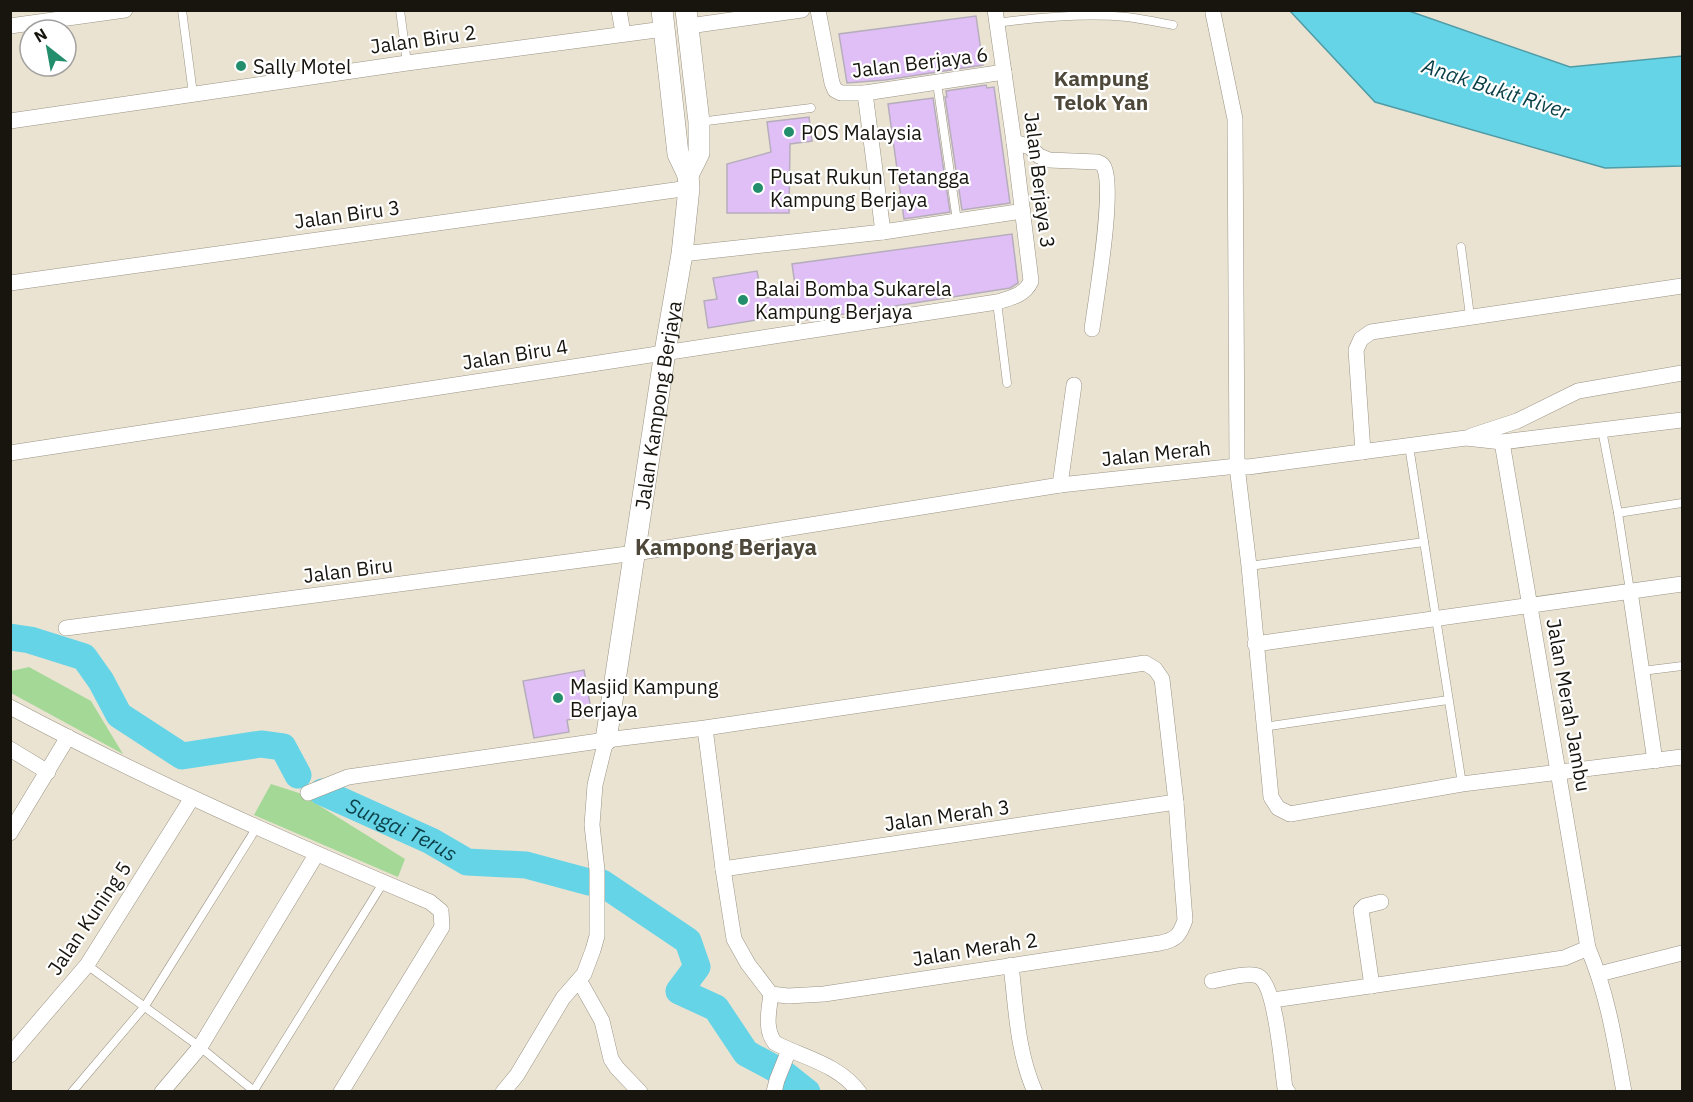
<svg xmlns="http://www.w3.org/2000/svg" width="1693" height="1102" viewBox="0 0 1693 1102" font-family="'IBM Plex Sans',sans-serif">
<rect width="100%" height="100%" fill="#eae3d2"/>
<g fill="#a4d896">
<polygon points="29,667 91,701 123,754 11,693 11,671"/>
<polygon points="271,784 299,793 405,859 398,877 254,815"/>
</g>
<polygon fill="#66d4e7" stroke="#4f9ba6" stroke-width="1.5" points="1290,11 1409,11 1570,67 1682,56 1682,166 1605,168 1375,102"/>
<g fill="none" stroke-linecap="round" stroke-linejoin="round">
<g stroke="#66d4e7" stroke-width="27">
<polyline points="10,637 30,640 84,657 101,681 119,715 182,756 261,744 283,747 298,775"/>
<path id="s1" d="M322 792 431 841 467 862 526 865 589 882"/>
<polyline points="602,883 688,941 697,967 679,991 716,1008 746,1053 783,1073 807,1092"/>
</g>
</g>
<g fill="#e0bff6" stroke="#b6adbc" stroke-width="1.5">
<polygon points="976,16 983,65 885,80 847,83 839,34"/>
<polygon points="986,85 987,88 994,87 1010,203 962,210 945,97 947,97 946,91"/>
<polygon points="933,98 950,212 904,219 888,104"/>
<polygon points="809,117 812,141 790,144 789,213 727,213 727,164 771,152 767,122"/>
<polygon points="1012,234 1018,283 1010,288 799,321 798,313 708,328 704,301 717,299 713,278 757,271 761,292 765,291 766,298 796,293 792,264"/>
<polygon points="584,670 592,715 567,720 569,732 534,738 523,681"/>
</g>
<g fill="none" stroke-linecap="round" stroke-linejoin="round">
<defs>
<g id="lane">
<polyline points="182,10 193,94"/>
<polyline points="400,10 407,63"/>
<path d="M997 23C1040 17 1083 13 1127 17 1142 19 1157 22 1173 25"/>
<polyline points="937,83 957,221"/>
<polyline points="699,122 811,108"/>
<polyline points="1461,247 1470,316"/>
<polyline points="997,302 1007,383"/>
<polyline points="1602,430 1618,513 1682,503"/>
<polyline points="1409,446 1462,784"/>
<polyline points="1618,513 1630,591"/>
<polyline points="1249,566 1424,542"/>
<polyline points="1642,671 1682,666"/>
<polyline points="1263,727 1448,700"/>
<polyline points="87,965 200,1047 254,1091"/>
<polyline points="72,1092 145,1006 257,827"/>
<polyline points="253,1092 383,883"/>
</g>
<g id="street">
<polyline points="619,10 623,33"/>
<polyline points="818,10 832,83 835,90 841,93 865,93 1004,72"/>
<polyline points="1213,13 1235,119 1237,466 1249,566 1271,797 1278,808 1290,814 1462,784 1682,757"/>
<polyline points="10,26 125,10"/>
<polyline points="689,26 802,10"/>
<polyline points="865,93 883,232"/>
<polyline points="10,121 407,63 664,29"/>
<path d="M1014 142 1030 147 1039 156 1049 160 1097 162C1102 164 1102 163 1104 167 1115 190 1096 299 1092 329"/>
<polyline points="682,254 883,232 1023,211"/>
<polyline points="10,283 689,188"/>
<polyline points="1471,436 1517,421 1578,391 1682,373"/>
<path d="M1502 442 1588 948C1608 995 1615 1042 1624 1092"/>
<polyline points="1363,452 1356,350 1361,339 1371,332 1682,286"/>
<path d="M10 453 997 302C1011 298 1025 295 1031 281L1014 142 995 10"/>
<polyline points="1060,485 1074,385"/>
<polyline points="1630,591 1655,761"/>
<polyline points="66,628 635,553 1060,485 1237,466 1248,467 1466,438 1502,442 1682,420"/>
<polyline points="1255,644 1682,584"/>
<path d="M10 707C147 780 287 842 430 902L441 911 442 927 341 1092"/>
<polyline points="10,749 48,772"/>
<path d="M308 793 348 777 606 740 705 728 1145 663 1155 669 1162 679 1176 802 1185 920C1180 935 1176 940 1160 943L824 994 788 996 771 994 748 964 734 939 723 869 705 728"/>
<polyline points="10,833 68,737"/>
<polyline points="723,869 1176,802"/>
<path d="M1011 965C1016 1007 1017 1052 1035 1092"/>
<polyline points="1599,974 1682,953"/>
<polyline points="579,980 602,1021 611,1059 617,1068 640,1092"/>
<path d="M1212 981C1223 979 1248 972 1258 976 1276 984 1282 1068 1285 1088L1288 1092"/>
<polyline points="1372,986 1361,910 1365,906 1381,902"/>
<path d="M771 994C769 1011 764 1029 775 1043 804 1058 838 1064 859 1092"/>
<polyline points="1273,1000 1564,958 1588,948"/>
<polyline points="10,1055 87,965 192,798"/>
<polyline points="162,1092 200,1047 316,855"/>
<polyline points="503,1092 517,1075 563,998 584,974 593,950 597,936 597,870 592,825 595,785 606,740"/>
<polyline points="774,1092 777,1080 789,1050"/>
</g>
<g id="secondary">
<polyline points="686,10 699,122 699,153 688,175"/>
<path id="s2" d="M606 740 665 352 682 254 689 188 688 175 678 154 662 10"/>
</g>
</defs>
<use href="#lane" stroke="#9b9485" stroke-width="9"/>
<use href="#street" stroke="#9b9485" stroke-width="16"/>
<use href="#secondary" stroke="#9b9485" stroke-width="22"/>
<use href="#lane" stroke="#fff" stroke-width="8"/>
<use href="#street" stroke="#fff" stroke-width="15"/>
<use href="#secondary" stroke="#fff" stroke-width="21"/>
</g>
<g fill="#238e6c" stroke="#fff" stroke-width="2">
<circle cx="241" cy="66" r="6"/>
<circle cx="789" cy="132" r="6"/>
<circle cx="758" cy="188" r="6"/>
<circle cx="743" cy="300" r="6"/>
<circle cx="558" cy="698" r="6"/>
</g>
<g text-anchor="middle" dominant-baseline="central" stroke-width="4.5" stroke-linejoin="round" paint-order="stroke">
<g font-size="20" fill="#18150f" stroke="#fff">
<text transform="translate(423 39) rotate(-8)">Jalan Biru 2</text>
<text transform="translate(920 62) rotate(-7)">Jalan Berjaya 6</text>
<text transform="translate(1040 180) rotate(83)">Jalan Berjaya 3</text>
<text transform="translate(347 214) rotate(-8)">Jalan Biru 3</text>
<text transform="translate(515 354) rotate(-9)">Jalan Biru 4</text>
<text stroke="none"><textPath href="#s2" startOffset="339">Jalan Kampong Berjaya</textPath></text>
<text transform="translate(1156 453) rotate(-6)">Jalan Merah</text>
<text transform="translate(348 570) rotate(-7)">Jalan Biru</text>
<text transform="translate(1569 705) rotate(80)">Jalan Merah Jambu</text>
<text transform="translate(947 815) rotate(-8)">Jalan Merah 3</text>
<text transform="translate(89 918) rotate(-56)">Jalan Kuning 5</text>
<text transform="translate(975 949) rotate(-9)">Jalan Merah 2</text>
</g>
<g font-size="20" fill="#18150f" stroke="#fff" text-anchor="start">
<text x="253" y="66">Sally Motel</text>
<text x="801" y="132">POS Malaysia</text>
<text x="770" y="176">Pusat Rukun Tetangga<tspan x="770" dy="23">Kampung Berjaya</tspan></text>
<text x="755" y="288">Balai Bomba Sukarela<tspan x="755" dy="23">Kampung Berjaya</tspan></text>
<text x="570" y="686">Masjid Kampung<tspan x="570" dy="23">Berjaya</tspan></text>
</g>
<g font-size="21" font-weight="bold" fill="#4e483a" stroke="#fff">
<text x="1101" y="78">Kampung<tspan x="1101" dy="24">Telok Yan</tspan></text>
</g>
<g font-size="21" font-style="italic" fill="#0a3f47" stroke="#fff">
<text transform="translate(1496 88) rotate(18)">Anak Bukit River</text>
<text stroke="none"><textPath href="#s1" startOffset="88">Sungai Terus</textPath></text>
</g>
<g font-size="22" font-weight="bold" fill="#4e483a" stroke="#fff">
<text x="726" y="546">Kampong Berjaya</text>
</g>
</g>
<rect width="1693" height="1102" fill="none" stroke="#18150f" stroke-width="24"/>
<g transform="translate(48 48) rotate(329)"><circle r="28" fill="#ffffff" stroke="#a3a19f" stroke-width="1.5"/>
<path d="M0-4.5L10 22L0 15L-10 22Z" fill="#238e6c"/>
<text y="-9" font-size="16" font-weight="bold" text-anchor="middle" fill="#18150f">N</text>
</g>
</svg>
